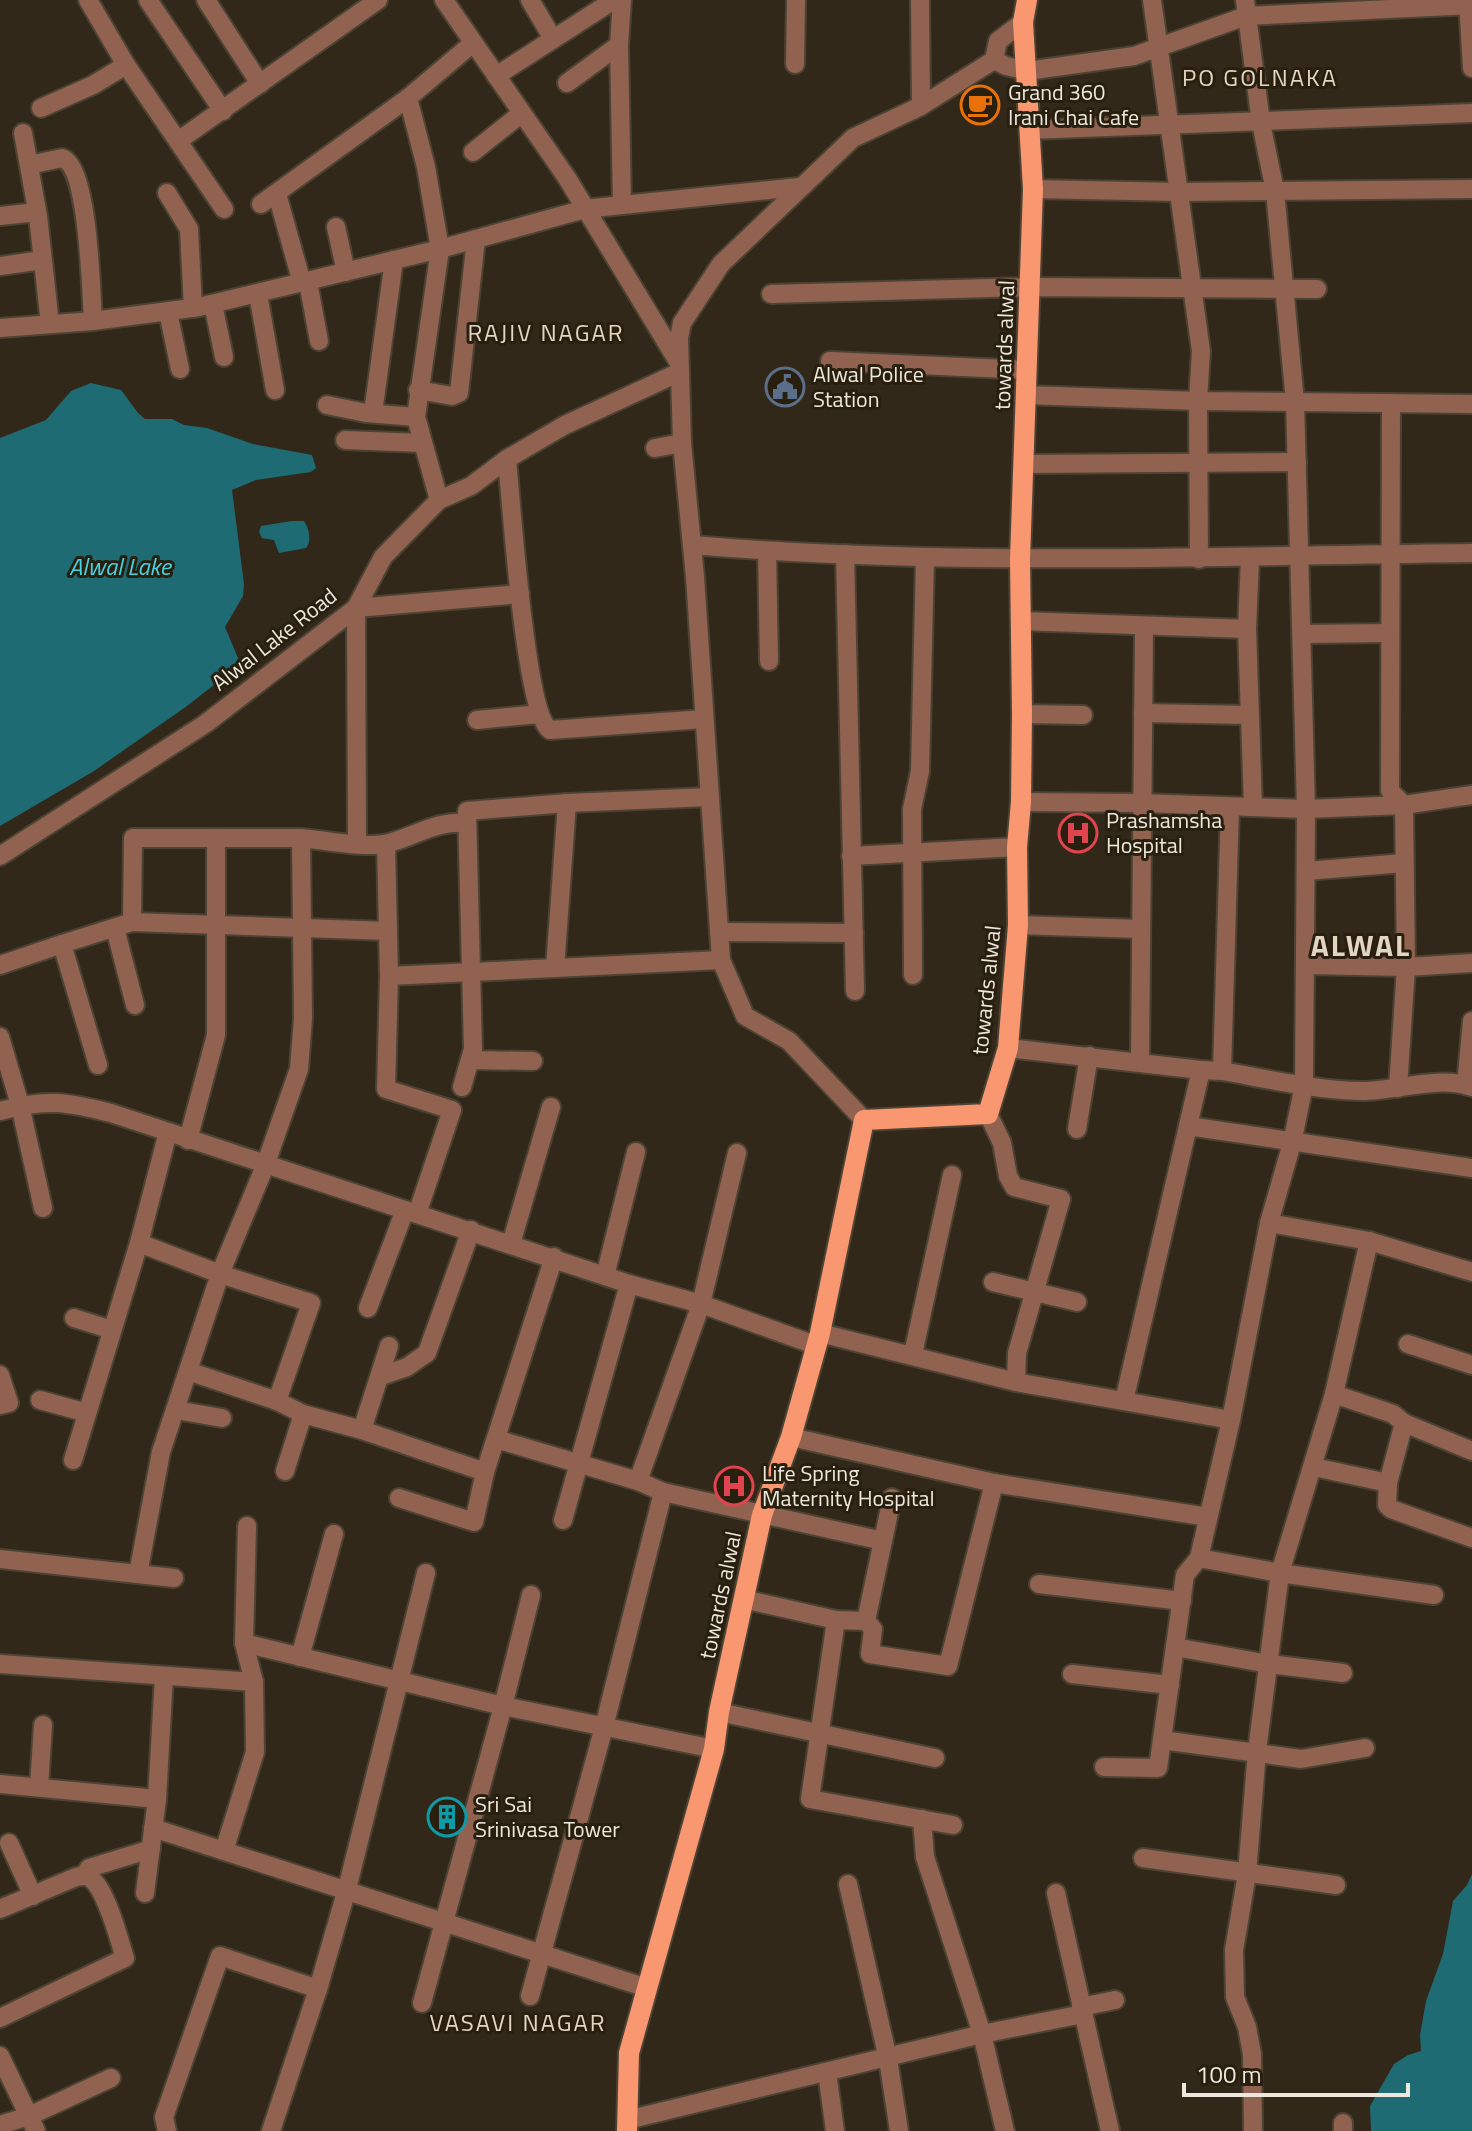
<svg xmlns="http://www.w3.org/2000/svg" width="1472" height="2131" viewBox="0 0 1472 2131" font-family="'Titillium Web',sans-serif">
<rect width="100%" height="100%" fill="#322819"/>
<g fill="#1e6b74">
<polygon points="91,383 121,390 138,413 145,419 172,419 184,425 207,428 253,444 312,455 316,468 311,472 256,480 232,490 244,584 243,596 225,627 238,658 233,670 187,706 94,771 0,826 0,438 46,420 71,391"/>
<path d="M292 521H304C309 528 312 542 306 548L279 553 274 540 262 538 259 532 261 526Z"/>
<polygon points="1472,1874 1472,2131 1371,2131 1370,2106 1394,2064 1408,2055 1421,2051 1420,2035 1426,2001 1443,1954 1453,1901 1467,1885"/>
</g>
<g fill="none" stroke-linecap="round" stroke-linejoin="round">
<defs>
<g id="minor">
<polyline points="88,0 126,65 224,209"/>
<polyline points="148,0 223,111"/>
<polyline points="206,0 260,84"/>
<polyline points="444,0 567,178 679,363"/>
<polyline points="530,0 553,39"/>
<polyline points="920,0 921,106"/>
<polyline points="1152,0 1201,351 1198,401 1199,559"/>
<polyline points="1468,0 1472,68"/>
<polyline points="1023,22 998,41 994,60 1006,66 1027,71 1134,56 1246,16 1472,5"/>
<polyline points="795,64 796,0"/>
<polyline points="496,76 614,0"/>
<polyline points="567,83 619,45"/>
<polyline points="408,98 426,167 440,249 416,417 439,500"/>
<polyline points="41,108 93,85 126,65"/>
<polyline points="1029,130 1472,113"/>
<polyline points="23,133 38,216 50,324"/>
<polyline points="178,141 378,0"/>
<polyline points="473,152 522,113"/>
<path d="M29 165 62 158C89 167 91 293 93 321"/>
<polyline points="1033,189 1179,192 1472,189"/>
<polyline points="167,193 189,229 193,308"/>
<polyline points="277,194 302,283"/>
<polyline points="261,204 408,98 473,43"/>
<polyline points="622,205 799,187"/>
<polyline points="0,216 37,212"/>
<polyline points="336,227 346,272"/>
<polyline points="0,266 42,260"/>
<polyline points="308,282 319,341"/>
<polyline points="258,294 275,390"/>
<polyline points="771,294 1030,287 1317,289"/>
<polyline points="213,304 224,357"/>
<polyline points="168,312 180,369"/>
<polyline points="0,328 93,321 199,307 440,249 585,209 622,205 619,45 622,0"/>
<polyline points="830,361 1027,370"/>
<polyline points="418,390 452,396 459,393 476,239"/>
<polyline points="1026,395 1198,401 1472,404"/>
<polyline points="1391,403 1390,791 1404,805 1406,967 1398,1088"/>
<polyline points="327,405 366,413 416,417"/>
<polyline points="373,413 394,260"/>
<polyline points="345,440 422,443"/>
<polyline points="655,448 682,443"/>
<path d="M507 459C511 499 525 713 550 730L704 719"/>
<polyline points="1023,464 1297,462"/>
<path d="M692 545C952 567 1212 556 1472 553"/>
<polyline points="767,551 769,661"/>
<polyline points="845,554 855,991"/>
<polyline points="1250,558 1247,629 1253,806"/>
<polyline points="356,608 357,843"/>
<polyline points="356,608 520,594"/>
<polyline points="1020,621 1247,629"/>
<polyline points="1302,634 1390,633"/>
<polyline points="1143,713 1249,715"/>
<polyline points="1022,714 1083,715"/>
<polyline points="477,720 539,714"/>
<polyline points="1021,802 1142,803 1306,809 1404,805 1472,795"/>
<path d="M301 838C325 840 366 849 389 843 416 836 437 820 467 823"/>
<polyline points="386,844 389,976 386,1089 452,1110 417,1214"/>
<polyline points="0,856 205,724 356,608 383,557 439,500 471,486 507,459 565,425 680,372"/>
<polyline points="851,856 1017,847"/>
<polyline points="1306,871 1404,863"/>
<polyline points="132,922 388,931"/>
<polyline points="1018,925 1141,929"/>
<polyline points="115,928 135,1005"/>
<polyline points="719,932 854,933"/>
<polyline points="62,944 132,922 133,838 301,838 303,1018 299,1069 265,1166 220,1274 161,1452 138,1574"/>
<polyline points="0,965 62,944 98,1065"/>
<polyline points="1306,965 1406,967 1472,963"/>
<polyline points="555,968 567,803"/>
<polyline points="913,975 912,809 920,771 925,558"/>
<polyline points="389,976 721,960"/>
<polyline points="0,1037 20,1105 43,1208"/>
<polyline points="1008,1048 1201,1070"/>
<polyline points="470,1060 533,1061"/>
<polyline points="1140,1062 1144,626"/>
<path d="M1222 1071C1268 1079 1315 1090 1362 1091 1397 1091 1438 1075 1472 1087"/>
<polyline points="1466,1085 1472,1021"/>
<polyline points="462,1087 473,1049 467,811 567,803 710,797"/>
<path d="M0 1111C44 1098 68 1102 111 1113L629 1284 701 1304 815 1345"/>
<polyline points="988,1114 1002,1143 1008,1176 1014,1187 1061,1199 1017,1353 1016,1382"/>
<polyline points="864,1120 789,1041 745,1016 721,960 695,577 682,443 679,338 682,323 721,264 853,138 921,106 994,60"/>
<polyline points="1188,1126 1472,1168"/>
<polyline points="1077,1129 1089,1056"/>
<polyline points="188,1140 216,1035 216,838"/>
<polyline points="1269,1223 1369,1241 1472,1272"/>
<polyline points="1369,1241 1334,1394 1280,1573 1434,1595"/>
<polyline points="139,1243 220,1274 311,1303 277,1401"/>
<polyline points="511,1244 551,1107"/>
<polyline points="605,1276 636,1152"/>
<polyline points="993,1282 1077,1302"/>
<polyline points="368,1308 405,1210"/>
<polyline points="74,1318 112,1330"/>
<polyline points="820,1333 1016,1382 1231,1420"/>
<polyline points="1408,1344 1472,1365"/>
<polyline points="913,1354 952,1175"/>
<polyline points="188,1371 277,1401 303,1414 362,1430 485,1472"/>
<polyline points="0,1375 9,1403 0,1405"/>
<polyline points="381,1376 407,1367 427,1353 471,1230"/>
<polyline points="1334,1394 1393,1414 1404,1423"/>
<polyline points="40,1400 87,1413"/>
<polyline points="1124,1401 1201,1070 1222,1071 1230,807"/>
<polyline points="176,1410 222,1418"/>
<polyline points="362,1430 389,1346"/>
<polyline points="791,1437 994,1483 1208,1517"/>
<polyline points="496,1439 638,1481 663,1492 883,1541"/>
<polyline points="73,1460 139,1243 168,1132"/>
<polyline points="1314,1467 1388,1483 1404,1423 1472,1451"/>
<polyline points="285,1471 303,1414"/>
<polyline points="638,1481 701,1304 737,1153"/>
<polyline points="1388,1483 1387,1505 1391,1509 1472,1538"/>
<polyline points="399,1498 474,1522 485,1472 554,1257"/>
<polyline points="563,1520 629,1284"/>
<polyline points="1199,1558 1280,1573 1257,1751 1247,1874 1234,1950 1235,1997 1247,2027 1252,2054 1253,2131"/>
<polyline points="0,1559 174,1578"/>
<polyline points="1039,1584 1182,1601"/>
<polyline points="743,1599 836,1620 866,1621 873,1629 870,1654 948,1666 994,1483"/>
<polyline points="836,1620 810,1799 953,1825"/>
<polyline points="866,1621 892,1498"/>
<polyline points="244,1643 503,1706 714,1749"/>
<polyline points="1175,1647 1269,1664 1343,1673"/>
<polyline points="300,1657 334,1534"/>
<polyline points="0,1664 254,1682"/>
<polyline points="1072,1674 1170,1685"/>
<polyline points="719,1712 935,1758"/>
<polyline points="1162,1740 1301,1759 1365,1748"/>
<polyline points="1104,1767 1158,1768 1185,1575 1199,1558 1231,1420 1269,1223 1292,1143 1304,1085 1306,809 1295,402 1275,191 1261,123 1245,0"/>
<polyline points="0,1784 157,1799"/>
<polyline points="39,1787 43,1725"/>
<polyline points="922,1819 925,1857 982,2034 1005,2131"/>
<polyline points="153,1828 647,1988"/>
<polyline points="9,1843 33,1896"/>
<polyline points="224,1851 255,1752 254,1682 244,1643 247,1526"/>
<polyline points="1143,1858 1336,1885"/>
<polyline points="84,1876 89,1868 151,1849"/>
<polyline points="848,1884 888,2059 899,2131"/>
<polyline points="145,1893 157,1799 164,1676"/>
<polyline points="1056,1893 1110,2131"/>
<path d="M0 1909 76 1877C81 1876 84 1875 89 1877 106 1887 119 1940 125 1958L0 2018"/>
<polyline points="530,1996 604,1727 663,1492"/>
<polyline points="422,2003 503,1706 531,1595"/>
<polyline points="1081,2007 1115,2000"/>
<polyline points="0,2056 36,2131"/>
<polyline points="827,2072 835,2131"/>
<polyline points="627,2120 982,2034 1083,2014"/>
<polyline points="0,2125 29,2116 111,2078"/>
<polyline points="167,2131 164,2117 220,1956 318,1989"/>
<polyline points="271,2131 318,1989 347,1889 426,1573"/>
<polyline points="1343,2131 1343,2123"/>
</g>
<polyline id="major" points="627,2131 629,2053 714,1749 719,1712 762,1515 791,1437 820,1333 864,1120 988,1114 1008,1048 1018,925 1017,847 1021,802 1022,714 1020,559 1033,189 1023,22 1027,0"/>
</defs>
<use href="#minor" stroke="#4c4334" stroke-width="22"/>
<use href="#major" stroke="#4c4334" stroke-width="24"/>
<use href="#minor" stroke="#91624f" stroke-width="18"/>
<use href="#major" stroke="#f89770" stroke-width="20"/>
</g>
<defs>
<symbol id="cafe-ring" viewBox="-11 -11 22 22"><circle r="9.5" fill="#281f0f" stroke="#e8710a" stroke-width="1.5"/><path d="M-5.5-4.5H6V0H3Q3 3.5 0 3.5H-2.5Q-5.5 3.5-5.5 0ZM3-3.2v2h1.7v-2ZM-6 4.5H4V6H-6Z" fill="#e8710a"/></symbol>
<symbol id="civic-ring" viewBox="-11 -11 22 22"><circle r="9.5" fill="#281f0f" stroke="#5c6f8a" stroke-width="1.5"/><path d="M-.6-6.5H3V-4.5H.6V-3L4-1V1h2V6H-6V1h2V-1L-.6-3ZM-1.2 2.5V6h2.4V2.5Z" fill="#5c6f8a"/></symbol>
<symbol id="hospital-ring" viewBox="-11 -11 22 22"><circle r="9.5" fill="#281f0f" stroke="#e0444e" stroke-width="1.5"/><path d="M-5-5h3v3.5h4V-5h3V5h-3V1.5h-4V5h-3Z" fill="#e0444e"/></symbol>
<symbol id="building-ring" viewBox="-11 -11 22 22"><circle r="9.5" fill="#281f0f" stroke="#0f9aa8" stroke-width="1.5"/><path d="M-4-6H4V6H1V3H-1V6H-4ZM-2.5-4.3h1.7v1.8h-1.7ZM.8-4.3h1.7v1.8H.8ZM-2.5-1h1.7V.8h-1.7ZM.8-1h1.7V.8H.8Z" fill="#0f9aa8"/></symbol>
</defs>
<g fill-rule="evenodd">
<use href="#cafe-ring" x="958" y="83" width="44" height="44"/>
<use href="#civic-ring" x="763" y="365" width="44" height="44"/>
<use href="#hospital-ring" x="1056" y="811" width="44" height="44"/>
<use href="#hospital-ring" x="712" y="1464" width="44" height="44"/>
<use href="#building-ring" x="425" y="1795" width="44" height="44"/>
</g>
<g text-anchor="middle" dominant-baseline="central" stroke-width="6" stroke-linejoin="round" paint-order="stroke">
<g font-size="22" fill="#ede7dd" stroke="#281f0f" text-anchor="start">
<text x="1008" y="92">Grand 360<tspan x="1008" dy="25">Irani Chai Cafe</tspan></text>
<text x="813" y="374">Alwal Police<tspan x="813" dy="25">Station</tspan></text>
<text x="1106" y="820">Prashamsha<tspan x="1106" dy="25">Hospital</tspan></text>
<text x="762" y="1473">Life Spring<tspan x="762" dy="25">Maternity Hospital</tspan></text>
<text x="475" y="1804">Sri Sai<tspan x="475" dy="25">Srinivasa Tower</tspan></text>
</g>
<g font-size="22" fill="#ede7dd" stroke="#281f0f">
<text transform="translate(1004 345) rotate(-88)">towards alwal</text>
<text transform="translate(274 639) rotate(-38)">Alwal Lake Road</text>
<text transform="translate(986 990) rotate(-84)">towards alwal</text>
<text transform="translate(720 1595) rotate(-78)">towards alwal</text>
</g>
<g font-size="24" letter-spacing="2" fill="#e2d5c2" stroke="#281f0f">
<text x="1260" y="77">PO GOLNAKA</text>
<text x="546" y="332">RAJIV NAGAR</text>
<text x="518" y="2022">VASAVI NAGAR</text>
</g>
<g font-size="24" font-style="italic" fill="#44d5e5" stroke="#281f0f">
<text x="120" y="566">Alwal Lake</text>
</g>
<g font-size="30" font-weight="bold" letter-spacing="2" fill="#e2d5c2" stroke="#281f0f">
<text x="1361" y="945">ALWAL</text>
</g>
</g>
<path d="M1184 2083v12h224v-12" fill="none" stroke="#ede7dd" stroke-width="4"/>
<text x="1196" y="2083" font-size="24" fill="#ede7dd" stroke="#281f0f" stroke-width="6" paint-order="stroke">100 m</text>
</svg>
